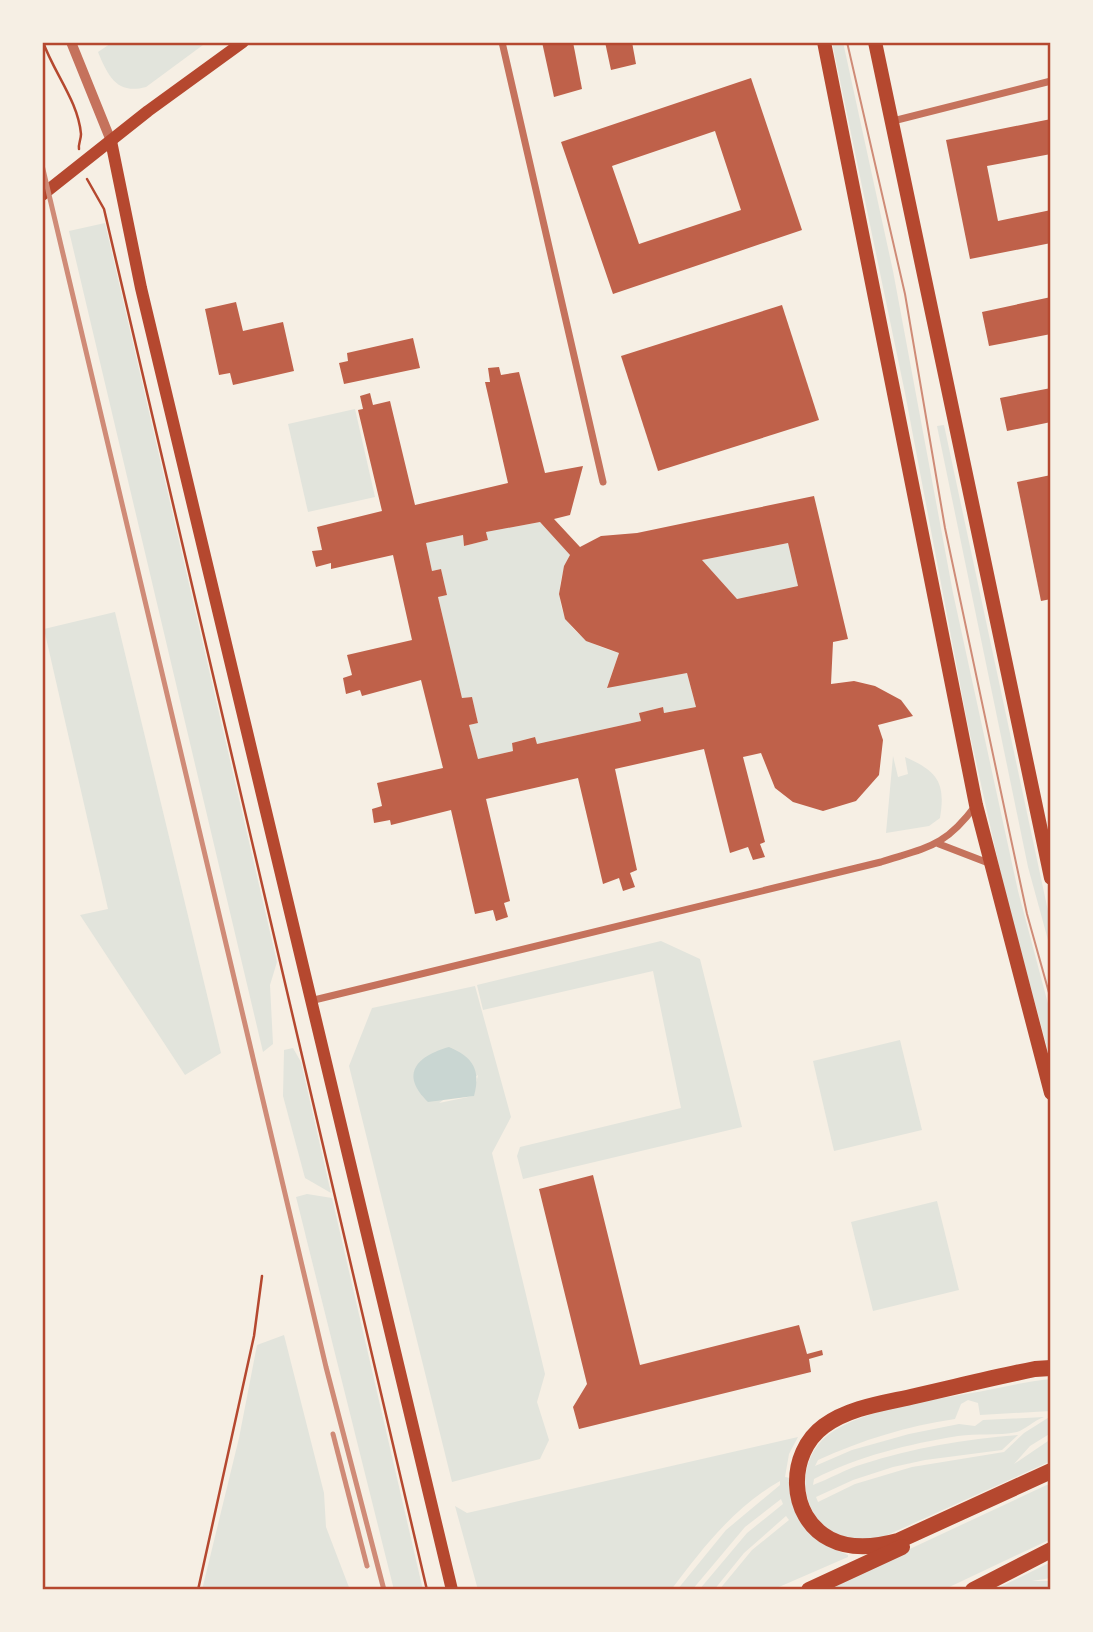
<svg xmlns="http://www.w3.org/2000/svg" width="1093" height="1632" viewBox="0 0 1093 1632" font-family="Arial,sans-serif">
<rect width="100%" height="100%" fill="#f6efe4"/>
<g fill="#e2e4dc" fill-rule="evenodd">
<path d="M113 42H207L146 87C117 95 108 76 98 52Z"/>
<polygon points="832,42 843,42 893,271 953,593 1018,891 1051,1015 1051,1062 1005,893 967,721 905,393"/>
<polygon points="105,223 277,962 270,985 273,1044 263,1052 69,231"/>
<polygon points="355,409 375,497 308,512 288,424"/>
<polygon points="944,425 1051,925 1051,951 1028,867 937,426"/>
<path d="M540 522 570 555C545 605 567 640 619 653L607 687 687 673 696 707 664 713 662 707 640 713 641 721 537 744 534 737 512 743 513 751 478 759 469 725 478 723 472 697 462 698 438 597 447 595 441 569 432 571 426 543 463 535 464 546 488 540 486 532Z"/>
<polygon points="788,543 798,586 737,599 702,560"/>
<polygon points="115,612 221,1053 185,1075 80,915 108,909 44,629"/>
<path d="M893 756 898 777 908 774 905 757C937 771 946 782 940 818L929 826 886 833Z"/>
<polygon points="661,941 700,959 742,1127 523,1179 517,1156 520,1147 681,1108 653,971 483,1010 477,985"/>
<path d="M475 986 511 1117 492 1153 545 1374 537 1402 549 1440 540 1459 452 1482 349 1066 372 1008ZM478 1075 473 1096 439 1103Z"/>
<polygon points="900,1040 922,1130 834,1151 813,1061"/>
<polygon points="293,1048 301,1062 331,1193 305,1178 283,1096 284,1050"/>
<polygon points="307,1194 332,1198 423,1590 394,1590 296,1197"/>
<polygon points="937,1201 959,1290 873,1311 851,1222"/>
<polygon points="284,1335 324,1493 326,1527 350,1590 202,1590 239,1438 257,1345"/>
<path d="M1051 1379V1411L980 1415 978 1403 968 1400 961 1404 955 1419C907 1426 862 1440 818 1460L815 1466 852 1450 909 1434 959 1424 975 1426 983 1420 1044 1417C1035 1420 1024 1430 1017 1432 998 1436 976 1433 958 1436 909 1444 858 1456 814 1479L813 1485C829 1479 846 1469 863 1464 913 1448 965 1439 1018 1435L1002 1450 925 1460 893 1467 853 1480 816 1497 818 1502 855 1484 912 1467 1004 1452 1024 1433 1051 1416V1433L1030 1446 1014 1464 1051 1439V1461L883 1537C867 1540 852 1541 836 1533 797 1515 796 1459 828 1435 864 1407 943 1399 988 1390 1009 1386 1029 1381 1051 1379Z"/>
<path d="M798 1437 789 1454 785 1477 790 1478C791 1515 814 1542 848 1555V1557L772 1590H719L752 1550 789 1520 786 1516 744 1553 714 1590H699L747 1533 783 1504 781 1499 745 1527 692 1590H677L726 1530 780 1485V1481C734 1507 702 1549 671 1590H478L455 1506 467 1513Z"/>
<polygon points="1051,1483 1051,1539 943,1590 822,1590"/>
<polygon points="1051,1562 1051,1578 1032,1581 1051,1581 1051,1590 994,1590"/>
</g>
<path fill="#c9d6d2" d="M449 1047C473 1057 481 1070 474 1096L428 1102C399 1074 417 1056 449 1047Z"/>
<g fill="#bf614a" fill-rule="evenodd">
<polygon points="542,42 573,42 582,89 554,97"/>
<polygon points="605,42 632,42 636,64 611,70"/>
<path d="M751 78 802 230 613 294 561 142ZM715 131 741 210 639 244 612 166Z"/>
<polygon points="1051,119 1051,154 987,166 998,221 1051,210 1051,243 970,259 946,140"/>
<polygon points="1051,297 1051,334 989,346 982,312"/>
<polygon points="236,302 243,331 283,322 294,371 233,385 230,373 219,375 205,309"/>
<polygon points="782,305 819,420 658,471 621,356"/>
<polygon points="413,338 420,368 344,384 339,363 348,361 347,353"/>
<path d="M499 367 501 375 519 372 545 473 583 466 570 515 554 519 580 547 601 536 637 533 814 496 848 639 833 642 831 684 854 681 875 686 901 700 913 716 878 725 883 740 879 775 856 801 823 811 793 802 775 788 761 753 743 757 765 842 760 844 765 857 753 860 748 847 730 853 704 749 615 769 637 870 630 873 635 887 623 891 619 878 603 884 578 778 486 799 510 901 504 903 508 917 496 921 493 910 475 914 451 810 391 825 390 820 374 823 372 809 382 806 377 783 443 768 421 680 362 696 360 690 346 694 343 678 352 675 347 655 412 640 393 555 331 569V563L316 567 312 551 322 550 317 527 382 511 358 410 363 409 360 396 370 393 373 405 390 401 415 505 508 483 485 382H490L488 368ZM540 522 570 555 564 566 559 594 565 619 586 641 619 653 607 688 687 673 696 707 664 713 663 707 639 713 641 721 537 744 535 737 512 743 513 751 478 759 469 725 478 723 472 697 462 698 438 597 447 595 441 569 432 571 426 543 463 535 464 546 488 540 486 532ZM788 543 798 586 737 599 702 560Z"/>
<polygon points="1051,388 1051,422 1007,431 1000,398"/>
<polygon points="1051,475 1051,599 1041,601 1017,482"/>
<polygon points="593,1175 640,1365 799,1325 807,1354 822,1350 823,1355 809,1359 811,1372 579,1429 573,1407 587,1384 539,1189"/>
</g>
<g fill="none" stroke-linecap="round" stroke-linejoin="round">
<g stroke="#b5482f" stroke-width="2.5">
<path d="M43 42C54 73 78 101 81 134 81 140 78 144 79 149"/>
<polyline points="87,179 104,209 427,1590"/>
<polyline points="198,1590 254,1336 262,1276"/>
</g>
<g stroke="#c5725c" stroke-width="7">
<polyline points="502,42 603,482"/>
<polyline points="893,121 1051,81"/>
<polyline points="939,844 991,864"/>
<path d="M310 1001 881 862C928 847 945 847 976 805"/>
</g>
<polyline stroke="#c5725c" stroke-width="10" points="71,42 111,141"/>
<g stroke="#b5482f" stroke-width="12">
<polyline points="111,141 141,288 452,1590"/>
<polyline points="42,195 148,111 243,42"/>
</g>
<g stroke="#b5482f" stroke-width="14">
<polyline points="824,42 976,805 1051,1093"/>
<polyline points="875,42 1051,878"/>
</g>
<g stroke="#b5482f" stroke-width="16">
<path d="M1051 1368 1035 1369C995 1377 955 1387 915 1396 885 1403 850 1407 824 1426 787 1453 787 1517 830 1539 851 1550 876 1547 898 1541L1051 1471"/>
<polyline points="809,1590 902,1547"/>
<polyline points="973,1590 1051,1550"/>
</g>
<polyline stroke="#cf8b77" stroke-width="2" points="847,42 905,294 945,528 1009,830 1027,914 1051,1000"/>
<g stroke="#cf8b77" stroke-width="5">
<polyline points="42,165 326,1367 384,1590"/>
<polyline points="333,1434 367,1566"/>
</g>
</g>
<rect width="1093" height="1632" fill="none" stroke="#f6efe4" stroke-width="88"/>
<rect x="44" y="44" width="1005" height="1544" fill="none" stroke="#b5482f" stroke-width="2.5"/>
</svg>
